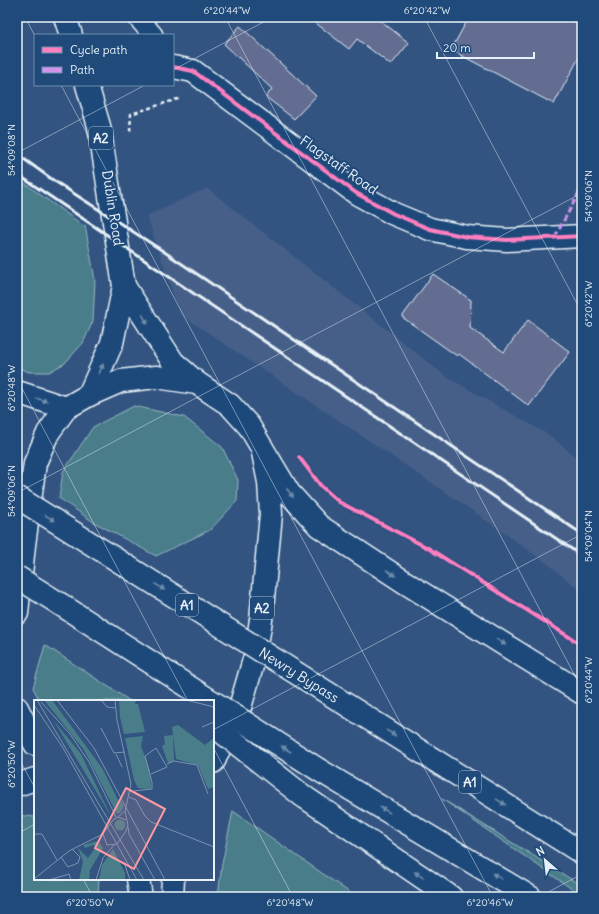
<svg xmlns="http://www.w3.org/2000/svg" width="599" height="914" viewBox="0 0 599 914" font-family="Delius,sans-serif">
<rect width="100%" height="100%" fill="#335481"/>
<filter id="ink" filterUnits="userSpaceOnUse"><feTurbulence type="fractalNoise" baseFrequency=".025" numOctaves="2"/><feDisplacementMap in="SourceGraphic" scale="8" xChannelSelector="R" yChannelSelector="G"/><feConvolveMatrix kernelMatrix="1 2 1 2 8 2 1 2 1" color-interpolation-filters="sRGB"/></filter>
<g filter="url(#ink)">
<polygon fill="#455f88" points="207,188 447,377 549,435 582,462 582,592 548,564 454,498 180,314 147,216"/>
<g fill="#497d8a" stroke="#98b7c1">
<polygon points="20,180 84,226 85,225 95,280 93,321 83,343 65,363 49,372 29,372 17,367 17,184"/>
<polygon points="134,406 184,417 222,447 238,480 237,501 210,530 156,556 92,521 59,498 63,472 93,427"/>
<polygon points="45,645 130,701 40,701 33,688"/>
<polygon points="442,799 582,886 582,896"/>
<polygon points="233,811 356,897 218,897 222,864"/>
<polygon points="17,815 35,817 35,879 99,879 98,897 17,897"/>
</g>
<g fill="#646d92" stroke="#e8f1f8">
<polygon points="308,17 376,17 409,43 391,65 357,39 349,49"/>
<polygon points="469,17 565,17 582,26 582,52 554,104 451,50"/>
<polygon points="240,26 316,96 294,119 266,97 272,89 224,44"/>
<polygon points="433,274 471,300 470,328 504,352 528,320 570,352 529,406 459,354 457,356 402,317"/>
</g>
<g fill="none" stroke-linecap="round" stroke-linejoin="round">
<defs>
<polyline id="lane" points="137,17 153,35"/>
<g id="secondary">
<polyline points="173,67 193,71 356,193 394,214 430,229 467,237 507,240 582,236"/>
<polyline points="17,785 35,779"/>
</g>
<g id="primary">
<polyline points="65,17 71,35"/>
<polyline points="87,85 99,126 124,286 112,343 89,395"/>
<polyline points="124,286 173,362 197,383"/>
<polyline points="17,613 24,545 35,463 48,433 66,408 89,395 121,381 156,377 197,383 230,405 249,426 262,448 269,482 271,514 261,620 255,656 236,721 213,760"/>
<polyline points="17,708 35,744"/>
</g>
<g id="highway">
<polyline points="17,392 66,408"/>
<polyline points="262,448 289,493 319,526 409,585 582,693"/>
<polyline points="60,604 211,701"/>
<polyline points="358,712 582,853"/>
<polyline points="213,762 215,759"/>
<polyline points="319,770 530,897"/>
<polyline points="303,796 451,897"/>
<polyline points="138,879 141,897"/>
<polyline points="172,897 173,879"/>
</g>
</defs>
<use href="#lane" stroke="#e8f1f8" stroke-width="22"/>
<use href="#secondary" stroke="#e8f1f8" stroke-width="25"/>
<use href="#primary" stroke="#e8f1f8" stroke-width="25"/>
<use href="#highway" stroke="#e8f1f8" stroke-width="25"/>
<polyline stroke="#e8f1f8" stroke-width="2.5" stroke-dasharray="4 3" stroke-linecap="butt" points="130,131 131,114 181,98"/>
<use href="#lane" stroke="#1f4a7a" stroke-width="19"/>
<use href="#secondary" stroke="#1f4a7a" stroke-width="22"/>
<use href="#primary" stroke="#1f4a7a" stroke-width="22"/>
<use href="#highway" stroke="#1f4a7a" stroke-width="22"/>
<g stroke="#e8f1f8" stroke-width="3">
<polyline points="17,154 53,180 163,251 582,534"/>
<polyline points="17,174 582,556"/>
</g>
<defs>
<g id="highway-bridge">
<polyline points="17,497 358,712"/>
<polyline points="17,577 60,604"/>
<polyline points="213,702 319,770"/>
<polyline points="213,725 303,796"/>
</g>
</defs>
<use href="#highway-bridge" stroke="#e8f1f8" stroke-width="25" stroke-linecap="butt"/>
<use href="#highway-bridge" stroke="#1f4a7a" stroke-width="22"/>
<polyline stroke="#d193ec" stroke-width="3" stroke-dasharray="6 3" stroke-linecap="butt" points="555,237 582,187"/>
<defs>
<g id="cycleway">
<polyline points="173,67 193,71 356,193 394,214 430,229 467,237 507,240 582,236"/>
<polyline points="299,457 321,486 339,502 428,548 582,645"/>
</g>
</defs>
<use href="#cycleway" stroke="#1f4a7a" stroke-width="6"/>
<use href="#cycleway" stroke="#ff80c0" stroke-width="4"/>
</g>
<defs><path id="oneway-solid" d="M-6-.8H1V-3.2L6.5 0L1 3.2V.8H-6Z"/></defs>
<g fill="#6f8dac">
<use href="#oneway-solid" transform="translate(145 319) rotate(58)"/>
<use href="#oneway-solid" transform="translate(101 369) rotate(-67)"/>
<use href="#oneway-solid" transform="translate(42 400) rotate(17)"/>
<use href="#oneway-solid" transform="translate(290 493) rotate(53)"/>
<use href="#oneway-solid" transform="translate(50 518) rotate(32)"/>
<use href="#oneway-solid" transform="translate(391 573) rotate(33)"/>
<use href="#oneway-solid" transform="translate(160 587) rotate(32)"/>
<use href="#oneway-solid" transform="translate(501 642) rotate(32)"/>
<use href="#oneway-solid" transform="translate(391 733) rotate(32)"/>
<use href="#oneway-solid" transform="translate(286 749) rotate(-147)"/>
<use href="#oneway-solid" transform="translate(501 802) rotate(32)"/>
<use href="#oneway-solid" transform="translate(385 810) rotate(-149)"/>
<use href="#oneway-solid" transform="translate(419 875) rotate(-146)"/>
<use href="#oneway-solid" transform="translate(497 876) rotate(-149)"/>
</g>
</g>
<path fill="none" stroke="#e8f1f8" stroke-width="1" stroke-opacity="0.45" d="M25 17 35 36M225 17 582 689M424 17 582 313M173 70 273 17M61 85 493 897M17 153 145 85M17 379 188 701M17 493 582 193M213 730 582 534M213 747 293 897M17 755 35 788M17 834 35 824M83 879 93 897M539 897 582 874"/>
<g text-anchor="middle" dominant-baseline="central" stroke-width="4" stroke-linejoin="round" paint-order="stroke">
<g fill="#1f4a7a" stroke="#acbfd2" stroke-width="1">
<rect x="89" y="127" width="24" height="22" rx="3"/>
<rect x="176" y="594" width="22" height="22" rx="3"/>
<rect x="250" y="597" width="24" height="22" rx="3"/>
<rect x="459" y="771" width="22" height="22" rx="3"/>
</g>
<g font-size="13" font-weight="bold" fill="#e8f1f8">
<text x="101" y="138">A2</text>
<text x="187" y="605">A1</text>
<text x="262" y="608">A2</text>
<text x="470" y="782">A1</text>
</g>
<g font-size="14" fill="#e8f1f8" stroke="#1f4a7a">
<text transform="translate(339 165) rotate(35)">Flagstaff Road</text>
<text transform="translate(113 208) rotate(81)">Dublin Road</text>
<text transform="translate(299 675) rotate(32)">Newry Bypass</text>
</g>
</g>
<g transform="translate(34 700)">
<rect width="180" height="180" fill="#335481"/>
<path d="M10 0H18L68 68 85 102 87 101 90 106 87 112 83 114 50 50ZM85 0H102L101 4H104L111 32 90 34 86 17ZM20 21 47 54 76 114 75 113ZM144 25 171 45 180 38V87L174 89 164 65 142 59 138 27ZM139 35 140 61 134 63 128 46 131 44 130 36ZM109 36 107 46 116 71 117 88 113 89 104 88 100 80 91 38ZM80.5 125a5.5 5.5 0 1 1 11 0a5.5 5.5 0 1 1-11 0ZM64 141 69 148 56 170 55 180H45L49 162 44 148 54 158 62 147 59 145 51 148 49 145ZM79 149 91 173V180H65L68 165Z" fill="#497d8a"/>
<path fill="none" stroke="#7b93b1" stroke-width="1" d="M3 0 110 180M23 0 60 48 131 180M67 0 73 7 81 8M81 0 83 20 97 84 91 111 84 117M152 0 180 7M7 2 36 34 55 62 82 117M0 5 29 48 103 180M168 27 180 22M67 28 80 53 91 52M82 54 88 67M133 64 140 61 163 65 174 94M100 91 118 89V82L111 56 122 48 133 67 117 74M95 97 102 100 111 116 117 122 180 147M91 111 94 125 92 131 83 144 73 145 69 134 79 120 84 117 92 120M94 127 95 134 121 180M0 134H8L23 160M27 157 34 167 44 163 46 157 38 149M90 162 96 180M0 179 35 151 69 134M15 180 35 174 37 180M62 180 69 158 80 145"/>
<path fill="#ff9aa2" fill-opacity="0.15" stroke="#ff9aa2" stroke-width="2" d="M92 88 131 109 100 169 61 148Z"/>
<rect width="180" height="180" fill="none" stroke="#e8f1f8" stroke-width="2"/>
</g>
<rect width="599" height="914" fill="none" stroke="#1f4a7a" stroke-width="44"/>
<rect x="34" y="34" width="140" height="52" fill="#1f4a7a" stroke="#6f8dac"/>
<rect x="42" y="47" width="20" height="6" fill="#ff80c0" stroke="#6f8dac"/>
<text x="70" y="54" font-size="12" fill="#e8f1f8">Cycle path</text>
<rect x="42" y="67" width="20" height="6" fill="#d193ec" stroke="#6f8dac"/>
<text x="70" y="74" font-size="12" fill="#e8f1f8">Path</text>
<g transform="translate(545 860) rotate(332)" stroke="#1f4a7a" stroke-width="3" paint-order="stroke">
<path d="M0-3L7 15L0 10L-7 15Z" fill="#e8f1f8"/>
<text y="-6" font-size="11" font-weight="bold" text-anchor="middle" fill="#e8f1f8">N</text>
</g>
<path d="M437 52v6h97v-6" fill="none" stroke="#e8f1f8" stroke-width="2"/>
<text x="443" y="52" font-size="12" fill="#e8f1f8" stroke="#1f4a7a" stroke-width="3" paint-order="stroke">20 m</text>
<rect x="22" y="22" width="555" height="870" fill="none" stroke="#e8f1f8" stroke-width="1.5"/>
<g font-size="10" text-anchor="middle" fill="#e8f1f8">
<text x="227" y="14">6°20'44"W</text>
<text x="427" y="14">6°20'42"W</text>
<text transform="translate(11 150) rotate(-90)" y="4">54°09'08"N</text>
<text transform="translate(588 196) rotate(-90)" y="4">54°09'06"N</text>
<text transform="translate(588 304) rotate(-90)" y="4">6°20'42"W</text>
<text transform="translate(11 388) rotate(-90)" y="4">6°20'48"W</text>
<text transform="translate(11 491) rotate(-90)" y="4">54°09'06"N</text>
<text transform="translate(588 536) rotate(-90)" y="4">54°09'04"N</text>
<text transform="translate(588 680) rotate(-90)" y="4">6°20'44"W</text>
<text transform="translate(11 764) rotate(-90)" y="4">6°20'50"W</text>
<text x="90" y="906">6°20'50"W</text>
<text x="290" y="906">6°20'48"W</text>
<text x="490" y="906">6°20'46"W</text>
</g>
</svg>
